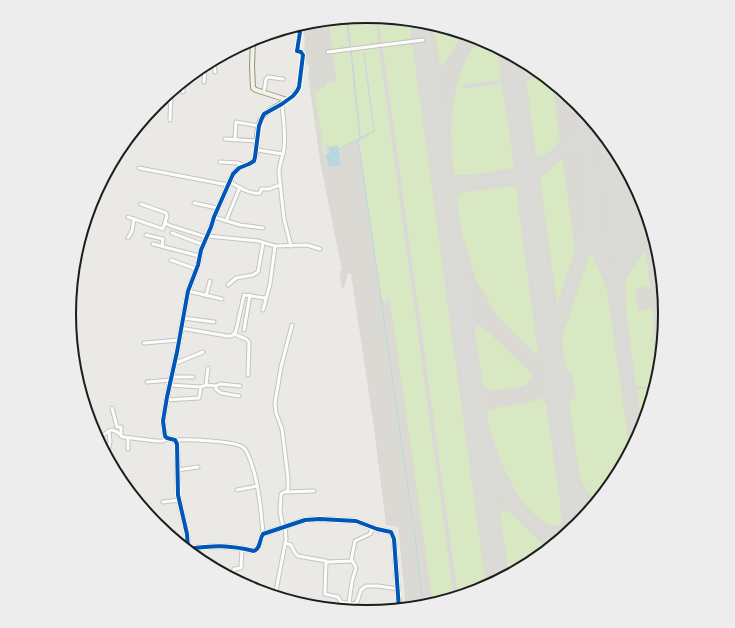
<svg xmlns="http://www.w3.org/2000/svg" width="735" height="628" viewBox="0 0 735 628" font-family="'Public Sans',sans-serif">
<rect width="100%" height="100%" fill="#ebe9e5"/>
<polygon fill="#dbd9d4" points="368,16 426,22 482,39 533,66 578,103 615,149 643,200 660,256 665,314 660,372 643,428 615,480 578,525 533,562 481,589 425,606 406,608 398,527 386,525 373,421 351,274 348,273 344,288 342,288 340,278 340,271 342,270 320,161 308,74 310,66 306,63 304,50 305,39 301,24 310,22"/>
<g fill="#d8e8c3">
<polygon points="368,16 375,17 378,41 376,43 351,47 348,18"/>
<polygon points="378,17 409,20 411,37 410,39 385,43 382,41"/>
<polygon points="346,20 349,46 335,49 332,47 329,22"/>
<polygon points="434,24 463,33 443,65 440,64 439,61"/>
<path d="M481 39 497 47 501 79 463 85V89L502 83 514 166 513 168C499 170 465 178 454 174 448 131 450 71 481 39Z"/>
<polygon points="410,43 412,44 413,48 486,587 458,597 383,49 386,46"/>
<polygon points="377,48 379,49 454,598 433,604 390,300 382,301 359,142 369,136 368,133 361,137 352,51"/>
<polygon points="350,51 360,137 357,140 339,149 338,145 329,147 328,145 325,146 326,154 324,156 315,90 321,91 321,88 325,88 326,83 332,82 332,84 334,84 334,82 337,81 333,56 335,53"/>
<polygon points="523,61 533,66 543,74 525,76"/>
<path d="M546 77 552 82 560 141C554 148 547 156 538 157L536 155 526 80Z"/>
<polygon points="560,161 562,161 563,163 575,250 557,304 540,178"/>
<polygon points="515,186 516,187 538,354 536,354 499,318 477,282 462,235 457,199 458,196 466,192"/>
<path d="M646 251 650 289 649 290 648 286 635 289 638 311 653 309 655 381 653 385 636 387 627 319 625 285C627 272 638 261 646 251Z"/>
<polygon points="589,255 593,256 607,289 608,297 630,452 615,480 596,503 580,479 569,400 576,399 572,375 566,369 562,338"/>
<path d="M478 326 483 327 533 375C531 379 530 383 525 385 519 388 491 392 485 388L483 386 475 330V328Z"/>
<polygon points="655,388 643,428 642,429 637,390"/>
<path d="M542 397 543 404 546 403 562 517 561 524 557 526C520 522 493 446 487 415L488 411C505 403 525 407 542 397Z"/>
<polygon points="503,510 508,511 548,549 533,562 509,575 500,513"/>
</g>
<polygon fill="#b9d7df" points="338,146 341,165 329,167 326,155 330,153 329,147"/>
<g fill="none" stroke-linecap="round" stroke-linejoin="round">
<g stroke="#b9d7df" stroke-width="1">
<polyline points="347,18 350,47"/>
<polyline points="351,50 360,139"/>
<polyline points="358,140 412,515"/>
<polyline points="338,150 374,131 364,53"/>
<polyline points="414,529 423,607"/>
</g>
<g stroke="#dadad7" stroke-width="7">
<polyline points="581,106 601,256 615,284 636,441"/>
<polyline points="602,132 620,262 620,267 618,274"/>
<polyline points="612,145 628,257 626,263"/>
<polyline points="524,152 525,159 528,165 534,166 544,165"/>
<path d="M442 179C444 184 448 185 454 185"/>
<polyline points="529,188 530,181 537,173"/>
<path d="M444 193 445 190 449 186C468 183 488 181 507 178 516 177 526 176 534 173 546 167 552 156 562 149 570 144 582 143 586 152"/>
<polyline points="619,272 633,254 635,248 624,164"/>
<polyline points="546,316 549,326 555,329 557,326 594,215"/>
<polyline points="471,387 477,396 486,399"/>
<path d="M475 417C482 442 492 471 505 492 519 512 538 528 554 544"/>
<polyline points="566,463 569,476 591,509"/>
</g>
<g stroke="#dadad7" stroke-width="18">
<polyline points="420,21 497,581"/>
<polyline points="510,54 575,528"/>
</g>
<defs>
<g id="street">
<polyline points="328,52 423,40"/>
<polyline points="214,60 215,72"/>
<polyline points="204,82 205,64"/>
<polyline points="183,92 184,81"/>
<polyline points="264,92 266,79 268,77 283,79"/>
<path d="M287 100C304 88 300 73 303 55L301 52 297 51 300 32 291 27"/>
<polyline points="160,101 171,102"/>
<path d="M282 104C283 118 286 134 284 148 283 157 279 164 279 173L284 219 291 246"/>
<polyline points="170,120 171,92"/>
<polyline points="225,139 258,141"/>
<polyline points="235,140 236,122 259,126"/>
<polyline points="257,150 283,154"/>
<polyline points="220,162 238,163 244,166"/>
<polyline points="139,168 228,185"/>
<path d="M230 182C239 187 250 195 260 193L261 189H269L280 185"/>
<polyline points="194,203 217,208"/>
<polyline points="128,217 163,229 167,216 166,213 141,204"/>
<polyline points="214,217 240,225 263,228"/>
<polyline points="226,221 240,187"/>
<polyline points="165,223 171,226 206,237"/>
<polyline points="172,233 204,245"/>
<polyline points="146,235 163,239 162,246"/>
<polyline points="207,236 258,241 275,246 307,245 320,249"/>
<polyline points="128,238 132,231 134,219"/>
<polyline points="153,244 199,256"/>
<polyline points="171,260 196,269"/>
<polyline points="228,285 236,278 253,275 258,272 263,243"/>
<polyline points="188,291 222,299"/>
<polyline points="206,296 210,281"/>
<polyline points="263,310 270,284 275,246"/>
<polyline points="183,318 214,322"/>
<polyline points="180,328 227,336 232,336 236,331 244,295 265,298"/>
<polyline points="244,330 250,295"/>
<polyline points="234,334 246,339 249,342 248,375"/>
<polyline points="144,343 179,340"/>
<polyline points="174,364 203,352"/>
<polyline points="171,377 193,377"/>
<polyline points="147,382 171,380"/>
<polyline points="169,385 201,387"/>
<polyline points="206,385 208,368"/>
<polyline points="216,386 220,384 240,386"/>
<polyline points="166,400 199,398 201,387 206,385 216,386 216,389 221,393 239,396"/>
<polyline points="112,408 117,427 121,427 121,436"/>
<polyline points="96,435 103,435 109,431 112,430 117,432 123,437 156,441 163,441 167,438"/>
<polyline points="128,437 128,449"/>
<path d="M175 440C186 439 238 441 244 448 248 452 249 458 251 462 259 485 261 510 263 534"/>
<polyline points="108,451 110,442 109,431"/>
<polyline points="177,470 198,467"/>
<polyline points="237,490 257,486"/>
<polyline points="286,492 314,491"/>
<polyline points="163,502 179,500"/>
<polyline points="283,527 280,512 281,494 288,490 288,478 282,429 276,413 275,403 281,367 292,325"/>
<polyline points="285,543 291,545 295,553 298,556 326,561 325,594 338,597 341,602 353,604 357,602 361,590 366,586 378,586 398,589"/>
<polyline points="327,562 351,561 355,541 370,534 373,527"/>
<polyline points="233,578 234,569 241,568 242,548"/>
<polyline points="275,596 286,539 285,526"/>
<polyline points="349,603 352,581 356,568 352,560"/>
</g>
<g id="secondary">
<polyline points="253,39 252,66 253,88 256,90 287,100"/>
<path d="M287 100C280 105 272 108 265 114 255 123 258 145 255 157L254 161 249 164 239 168 233 174 214 217 211 227 201 250 198 265 188 291 177 352 167 397 163 421 165 436 167 438 175 440 177 444 178 495 187 534 188 549C214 545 229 545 254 551 261 548 259 540 263 534L305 520 320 519 356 521 377 529 391 532 394 539 399 609"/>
</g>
</defs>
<use href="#street" stroke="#c4c3c1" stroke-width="5"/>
<use href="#secondary" stroke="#93947d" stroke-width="6"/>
<use href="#street" stroke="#fcfcfb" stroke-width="3"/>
<use href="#secondary" stroke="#f3f2ea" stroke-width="4"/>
<defs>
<path id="cycleway" d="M291 27 300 32 297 51 301 52 303 55 299 87 297 91 293 96 282 104 264 114 262 118 259 126 255 157 254 161 249 164 239 168 233 174 214 217 211 227 201 250 198 265 188 291 177 352 167 397 163 421 165 436 167 438 175 440 177 444 178 495 187 534 188 549C214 545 229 545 254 551 261 548 259 540 263 534L305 520 320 519 356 521 377 529 391 532 394 539 399 609"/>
</defs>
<use href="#cycleway" stroke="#fff" stroke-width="6"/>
<use href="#cycleway" stroke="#0057b8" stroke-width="4"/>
</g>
<path d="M0 0H735V628H0ZM76 314a291 291 0 1 1 582 0a291 291 0 1 1-582 0Z" fill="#ededed" fill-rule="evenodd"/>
<path fill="none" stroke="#1d1d1d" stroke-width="2" d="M76 314a291 291 0 1 1 582 0a291 291 0 1 1-582 0Z"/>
</svg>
